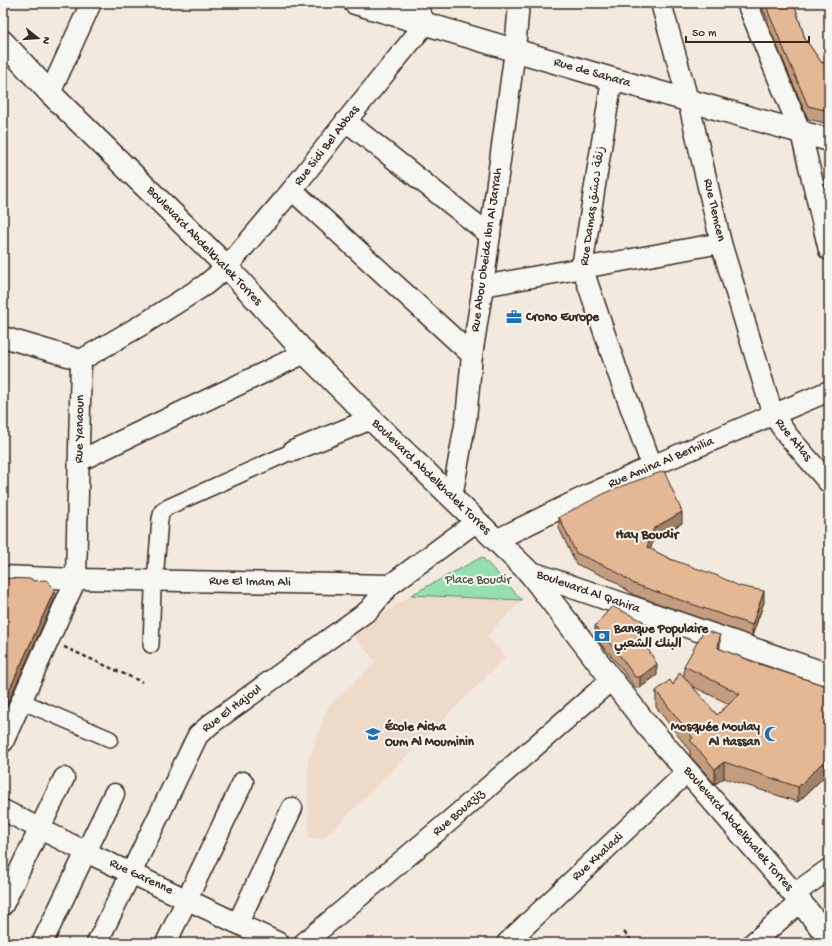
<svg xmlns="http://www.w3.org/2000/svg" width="832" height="946" viewBox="0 0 832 946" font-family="'Gochi Hand','Playpen Sans Arabic',sans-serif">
<rect width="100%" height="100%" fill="#f2e9df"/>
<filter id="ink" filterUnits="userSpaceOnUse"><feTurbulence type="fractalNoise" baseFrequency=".025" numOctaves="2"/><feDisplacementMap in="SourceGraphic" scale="8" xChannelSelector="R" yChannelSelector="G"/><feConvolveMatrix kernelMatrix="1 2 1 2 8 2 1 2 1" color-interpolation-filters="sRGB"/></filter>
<g filter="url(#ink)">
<polygon fill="#eedac9" points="411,595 522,600 487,636 506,657 324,838 309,839 308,761 328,707 376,662 353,635"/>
<polygon fill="#96e0af" stroke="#688566" points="482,557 522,600 411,595"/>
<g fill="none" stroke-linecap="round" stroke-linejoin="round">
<defs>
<g id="pedestrian">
<polyline points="151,645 153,590 155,581 160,519 162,511 168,507 293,451"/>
<polyline points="21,701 110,739"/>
</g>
<g id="minor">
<polyline points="661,3 688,100 721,243 773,415 788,436 829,483"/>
<polyline points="747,3 801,133 829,250"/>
<polyline points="612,79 582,267 618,373 652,466"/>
<polyline points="50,93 91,3"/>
<polyline points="346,121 490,235"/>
<polyline points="292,190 472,355"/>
<polyline points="483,286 721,243"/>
<polyline points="3,337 81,360"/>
<polyline points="81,360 145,323 205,285 227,267 292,190 346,121 426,23 413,3"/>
<polyline points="293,451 371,419"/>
<polyline points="79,461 305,353"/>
<polyline points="452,497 466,419 472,355 483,286 515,50 519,3"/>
<polyline points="496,540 588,495 652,466 829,391"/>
<polyline points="3,576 76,579 390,585"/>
<polyline points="3,742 76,579 81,360"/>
<polyline points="3,810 86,852 279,943"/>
<polyline points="794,894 829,869"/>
<polyline points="3,905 64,778"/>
<polyline points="238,923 292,808"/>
<polyline points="42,943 114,794"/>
<polyline points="97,943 198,735 212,723 369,610 390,585 477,521"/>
<polyline points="166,943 243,782"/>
<polyline points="304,943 453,818 611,680"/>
<polyline points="507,943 688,771"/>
<polyline points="753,943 800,902"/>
</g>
<polyline id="tertiary" points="355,3 612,79 829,140"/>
<g id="secondary">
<polyline points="3,42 50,93 227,267 305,353 371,419 529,572 646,724 794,894 829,938"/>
<polyline points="529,572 829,675"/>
</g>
</defs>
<use href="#pedestrian" stroke="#3b2a1e" stroke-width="18"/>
<use href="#minor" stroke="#3b2a1e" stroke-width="23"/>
<use href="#tertiary" stroke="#3b2a1e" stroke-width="25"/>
<use href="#secondary" stroke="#3b2a1e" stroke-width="25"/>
<g stroke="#3b2a1e" stroke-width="2.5" stroke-dasharray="4 3" stroke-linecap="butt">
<polyline points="64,647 142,682"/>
<polyline points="624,932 633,943"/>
</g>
<use href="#pedestrian" stroke="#f6f6f2" stroke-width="15"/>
<use href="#minor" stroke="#f6f6f2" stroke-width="20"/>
<use href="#tertiary" stroke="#f6f6f2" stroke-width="22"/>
<use href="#secondary" stroke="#f6f6f2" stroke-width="22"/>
</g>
<g fill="#c49d80" stroke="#3b2a1e" fill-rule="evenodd">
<polygon points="760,3 794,3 805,39 822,63 829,62 829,124 808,119 769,27 767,18"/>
<polygon points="559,517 682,523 654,539 650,549 670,559 764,602 752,636 634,595 614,581 576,564 559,528"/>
<polygon points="3,578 33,581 55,598 3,714"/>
<polygon points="595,626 643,633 640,637 657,675 640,688 635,688 621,668 595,637"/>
<path d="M720 649 759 664 829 687V765L825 776 798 802 724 778 715 784 690 756V751L656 707V691L673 685 684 676V666ZM692 686 729 704 717 715Z"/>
</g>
<g fill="#a08068" stroke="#3b2a1e">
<polygon points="682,512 682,523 654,539 647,558 647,547 654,528"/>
<polygon points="55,589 55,598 3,714 3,704"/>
<polygon points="764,591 764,602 752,636 752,625"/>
<polygon points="643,621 643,633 637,643 637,631"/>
<polygon points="720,635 720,651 718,648"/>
<polygon points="657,664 657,675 640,688 640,677"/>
<polygon points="829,749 829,765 825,776 798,802 798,787"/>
<polygon points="724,762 724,778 715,784 715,769"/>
</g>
<g fill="#e4b795" stroke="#3b2a1e">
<polygon points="766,3 794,3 805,39 822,63 829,62 829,111 808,106 769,14"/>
<polygon points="664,471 682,512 654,528 647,547 670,559 718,576 739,586 764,591 752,625 634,584 614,570 576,553 559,517 613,489"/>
<polygon points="3,578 32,579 33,581 46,580 55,589 3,704 3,625 6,619 3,617 3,600 5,596 3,595"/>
<polygon points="612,606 643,621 637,631 657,664 640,677 635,677 621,657 595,626"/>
<polygon points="704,630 720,635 718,648 759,664 829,687 829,749 825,760 798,787 724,762 715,769 690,740 693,738 656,691 670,680 673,685 680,672 717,715 740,694 684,666"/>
</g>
</g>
<defs>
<symbol id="office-bare" viewBox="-9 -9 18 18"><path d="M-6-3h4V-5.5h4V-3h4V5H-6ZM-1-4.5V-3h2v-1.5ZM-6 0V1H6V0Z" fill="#1f6fb2" stroke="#f6f6f2" stroke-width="2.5" paint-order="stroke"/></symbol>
<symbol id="bank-bare" viewBox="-9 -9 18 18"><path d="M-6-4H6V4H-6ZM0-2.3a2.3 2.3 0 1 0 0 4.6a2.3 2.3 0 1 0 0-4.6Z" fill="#1f6fb2" stroke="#f6f6f2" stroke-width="2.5" paint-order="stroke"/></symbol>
<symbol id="school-bare" viewBox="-9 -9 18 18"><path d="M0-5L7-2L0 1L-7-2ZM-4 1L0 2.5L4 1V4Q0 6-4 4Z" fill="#1f6fb2" stroke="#f6f6f2" stroke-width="2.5" paint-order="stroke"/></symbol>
<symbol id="mosque-bare" viewBox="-9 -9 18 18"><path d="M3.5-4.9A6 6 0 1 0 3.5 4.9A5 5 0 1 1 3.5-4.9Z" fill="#1f6fb2" stroke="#f6f6f2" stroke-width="2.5" paint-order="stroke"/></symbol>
</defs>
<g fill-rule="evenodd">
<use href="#office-bare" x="503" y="306" width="22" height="22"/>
<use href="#bank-bare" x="591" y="625" width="22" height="22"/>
<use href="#school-bare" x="362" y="723" width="22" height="22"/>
<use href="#mosque-bare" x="761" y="723" width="22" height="22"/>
</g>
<g text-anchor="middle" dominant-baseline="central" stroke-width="4" stroke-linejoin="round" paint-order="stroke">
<g font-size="13" fill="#3b2a1e" stroke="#f6f6f2">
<text transform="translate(592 73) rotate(16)">Rue de Sahara</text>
<text transform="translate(327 146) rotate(-52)">Rue Sidi Bel Abbas</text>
<text transform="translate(593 206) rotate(-82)">Rue Damas زنقة دمشق</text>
<text transform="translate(714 210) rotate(77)">Rue Tlemcen</text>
<text transform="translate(204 246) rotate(46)">Boulevard Abdelkhalek Torres</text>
<text transform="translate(487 250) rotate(-82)">Rue Abou Obeida Ibn Al Jarrah</text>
<text transform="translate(80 429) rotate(-89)">Rue Yanaoun</text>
<text transform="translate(793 440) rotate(51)">Rue Atlas</text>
<text transform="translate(661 463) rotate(-23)">Rue Amina Al Berhilia</text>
<text transform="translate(431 477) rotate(44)">Boulevard Abdelkhalek Torres</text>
<text transform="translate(250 582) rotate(1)">Rue El Imam Ali</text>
<text transform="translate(588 592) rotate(19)">Boulevard Al Qahira</text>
<text transform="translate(232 709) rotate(-37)">Rue El Hajoul</text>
<text transform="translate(459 813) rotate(-41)">Rue Bouaziz</text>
<text transform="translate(738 829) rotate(49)">Boulevard Abdelkhalek Torres</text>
<text transform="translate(598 857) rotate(-43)">Rue Khaladi</text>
<text transform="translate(141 877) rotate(25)">Rue Garenne</text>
</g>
<g font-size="13" font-weight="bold" fill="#3b2a1e" stroke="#f6f6f2" text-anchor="start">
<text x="526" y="317">Crono Europe</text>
<text x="614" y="629">Banque Populaire<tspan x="614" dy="15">البنك الشعبي</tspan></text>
<text x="385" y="727">École Aicha<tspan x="385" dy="15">Oum Al Mouminin</tspan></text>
<text x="760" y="727" text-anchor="end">Mosquée Moulay<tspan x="760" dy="15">Al Hassan</tspan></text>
</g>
<g font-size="13" fill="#525842" stroke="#f6f6f2">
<text x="478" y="580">Place Boudir</text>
</g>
<g font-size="14" font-weight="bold" fill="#3b2a1e" stroke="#f6f6f2">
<text x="647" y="535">Hay Boudir</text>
</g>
</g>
<rect width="832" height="946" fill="none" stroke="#f6f6f2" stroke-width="16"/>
<rect x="8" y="8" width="816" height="930" fill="none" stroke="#3b2a1e" stroke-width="1.5" filter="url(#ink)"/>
<g transform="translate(38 38) rotate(107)" stroke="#f6f6f2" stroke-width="3" paint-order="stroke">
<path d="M0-3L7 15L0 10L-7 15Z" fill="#3b2a1e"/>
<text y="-6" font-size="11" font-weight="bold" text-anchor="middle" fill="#3b2a1e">N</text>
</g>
<path d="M686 36v6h123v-6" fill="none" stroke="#3b2a1e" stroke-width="2"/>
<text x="692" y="36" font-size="12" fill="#3b2a1e" stroke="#f6f6f2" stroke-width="3" paint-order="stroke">50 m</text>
</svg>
